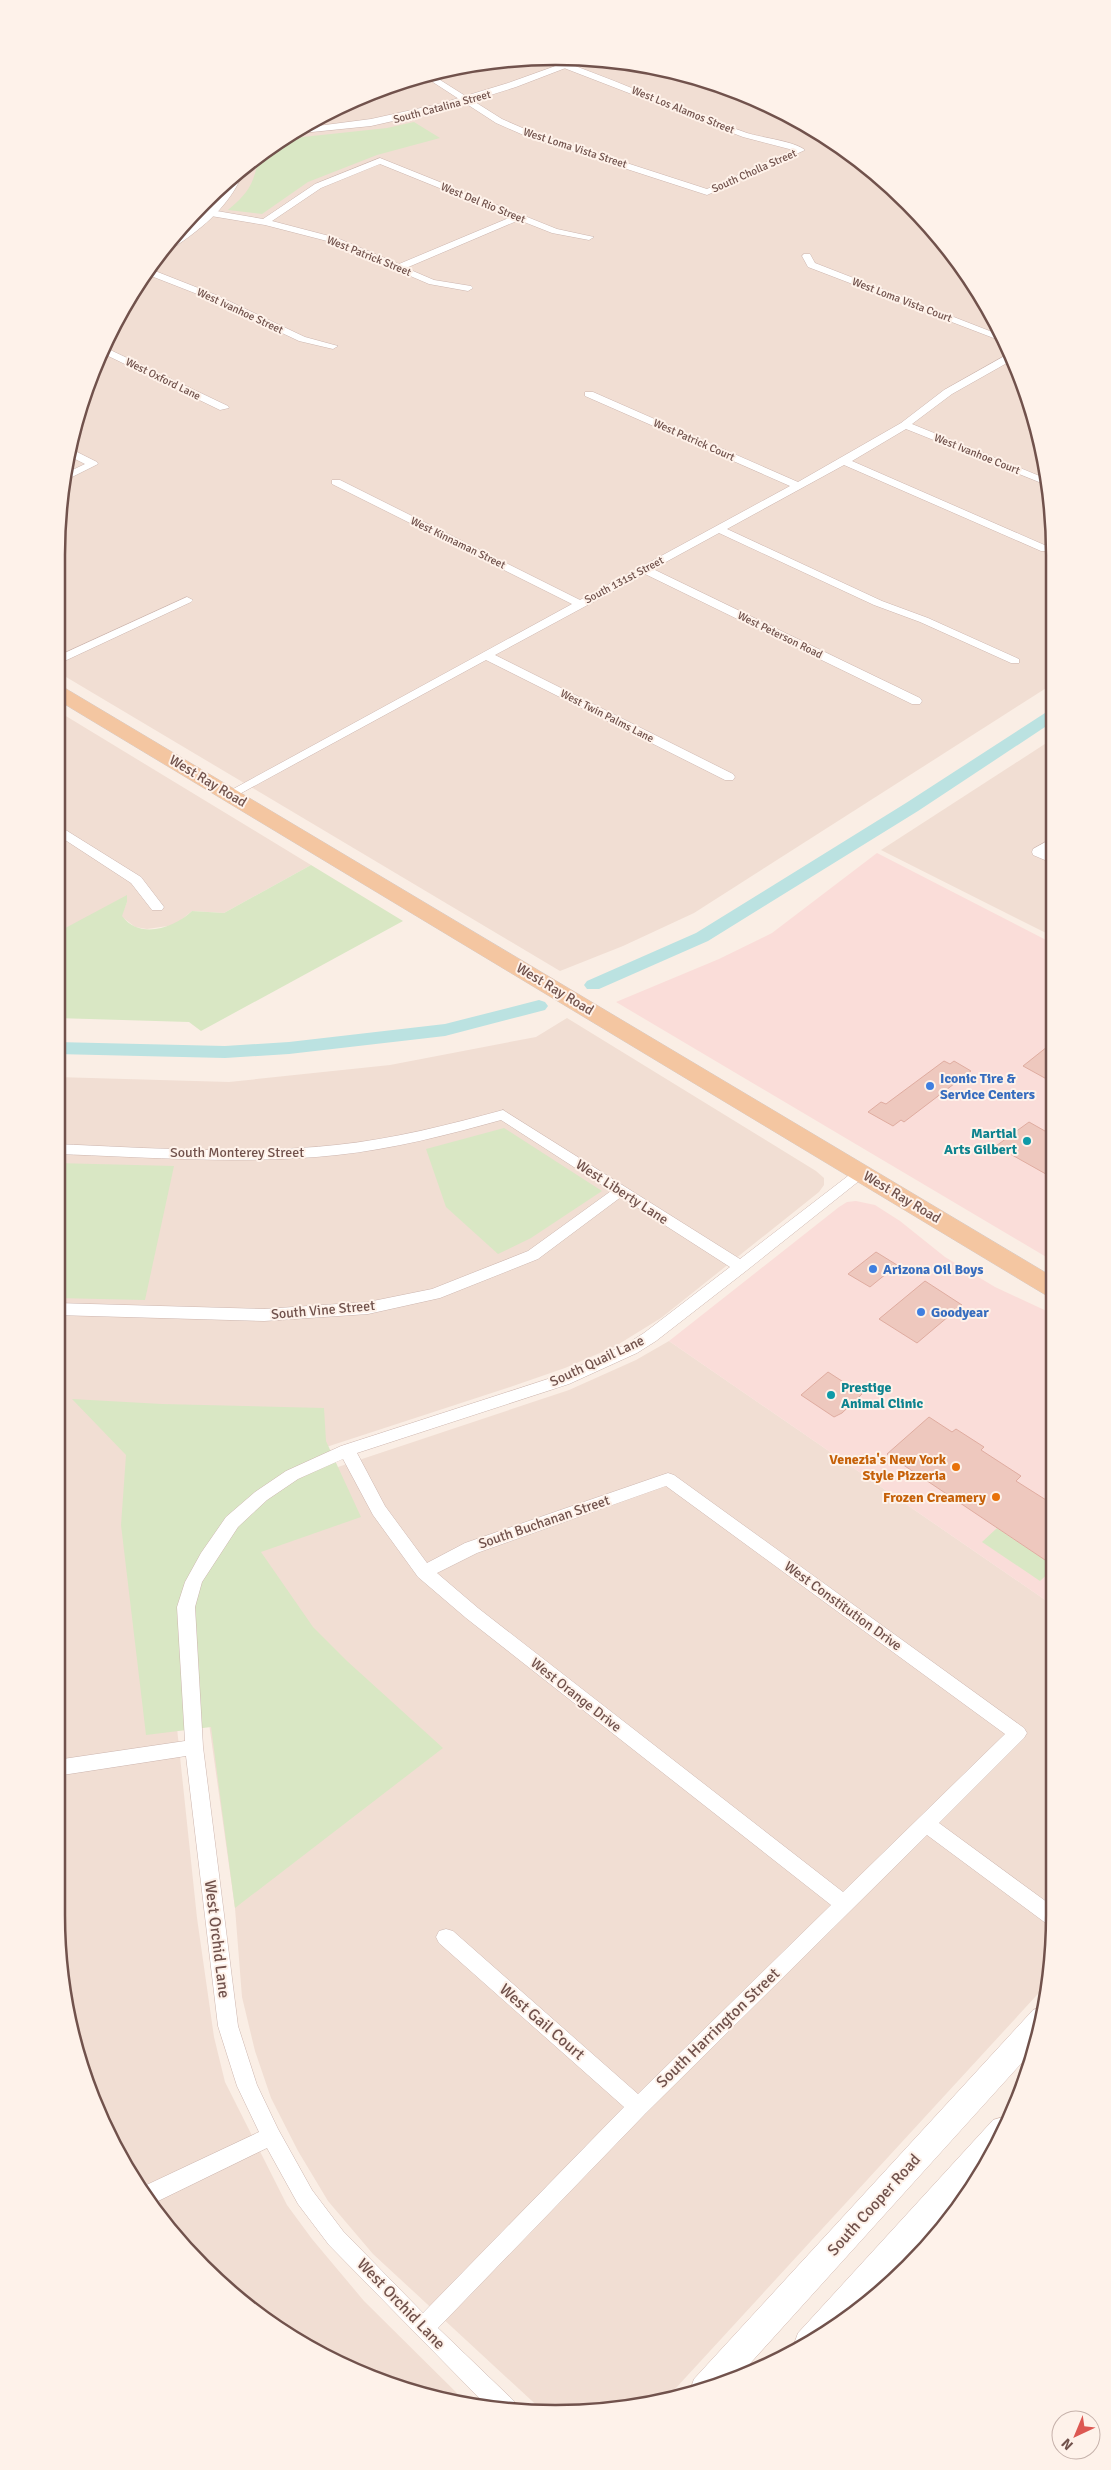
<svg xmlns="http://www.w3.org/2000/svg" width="1111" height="2470" viewBox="0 0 1111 2470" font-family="Signika,sans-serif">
<rect width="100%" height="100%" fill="#faeee5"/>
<g fill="#f1ded3">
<polygon points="523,57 621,61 677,74 780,110 859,159 951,251 1017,364 1050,490 1051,685 694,913 623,946 560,971 56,671 56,555 66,458 83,395 123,306 180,226 252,159 335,108 427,73"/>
<polygon points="56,710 311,865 224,913 192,911 175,925 147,929 135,927 121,916 127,902 56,933"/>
<polygon points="1051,740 1052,936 881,850"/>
<polygon points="567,1018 816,1171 824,1178 824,1185 819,1192 661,1318 614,1347 565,1368 507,1388 308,1453 175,1709 197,1918 214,2037 225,2082 287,2205 312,2239 364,2301 469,2405 395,2387 306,2347 251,2310 180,2243 123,2164 83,2075 66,2012 56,1914 56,1077 229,1082 390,1065 536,1037"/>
<polygon points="669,1341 1054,1606 1055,1914 1048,1983 664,2401 653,2404 555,2414 545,2413 373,2254 328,2201 298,2151 271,2098 255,2051 242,1997 235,1908 203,1681 218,1569 317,1474 569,1390 636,1360"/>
</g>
<g fill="#faddd9">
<polygon points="877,853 1052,943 1053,1261 616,1002 719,959 772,933"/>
<polygon points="856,1201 875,1205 900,1221 945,1257 995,1287 1053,1314 1054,1606 669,1341 839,1207 847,1202"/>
</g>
<polygon fill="#ebe1f7" points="677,74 716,83 780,110"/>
<g fill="#d9e7c4">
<path d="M414 122 440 138 377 155 308 182 262 214 228 210C250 192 254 183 259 155L284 139 387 128Z"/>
<path d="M311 865 403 921 201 1031 189 1022 56 1018V933L127 895V902L122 916C140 940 174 928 192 911L224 913Z"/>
<polygon points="504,1128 602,1191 531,1238 498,1254 446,1207 426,1149"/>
<polygon points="56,1163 174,1166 145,1300 56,1298"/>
<polygon points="72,1399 162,1404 324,1408 326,1441 361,1517 261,1552 313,1627 347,1661 443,1748 235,1908 211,1727 146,1735 121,1525 126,1455"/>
<polygon points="997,1528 1054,1566 1054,1568 1040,1581 982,1542"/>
</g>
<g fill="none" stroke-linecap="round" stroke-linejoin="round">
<g fill="#bbe2e1" fill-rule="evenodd">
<polygon points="1051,711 1051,723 918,811 708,941 599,989 587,989 584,985 587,981 696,933 906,803 1045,713"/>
<polygon points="539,1000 545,1002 548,1006 545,1010 445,1036 289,1054 225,1058 56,1054 56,1042 225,1046 289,1042 445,1024"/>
</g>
</g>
<g fill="#eec8be" stroke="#dfaca0">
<polygon points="1052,1043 1052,1082 1023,1066"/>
<polygon points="944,1061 950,1064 954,1061 971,1071 904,1122 901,1120 893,1126 868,1112 881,1102 886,1104"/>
<polygon points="1029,1122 1052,1135 1053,1178 996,1146"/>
<polygon points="876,1252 897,1265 870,1287 848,1274"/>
<polygon points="925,1281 962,1305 917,1343 879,1319"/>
<polygon points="828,1372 862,1394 842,1413 834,1417 801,1395"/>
<polygon points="929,1417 952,1432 956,1429 984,1447 981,1450 1021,1476 1016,1481 1054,1505 1054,1566 887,1454"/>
</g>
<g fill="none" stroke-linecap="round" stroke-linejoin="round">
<defs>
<g id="minor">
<path d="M564 64H570C630 86 687 112 747 133 763 138 794 141 805 150L707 195 528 137 496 123 422 75 429 73 502 119 534 133 707 189 793 150 743 137 564 68Z"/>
<path d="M380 158 557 229 594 237 589 240 552 233 519 220 406 268 434 280 471 286 473 288 468 291 429 284 331 242 265 225 211 216 207 213 211 210 263 219 315 184ZM380 164 511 217 399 264 337 238 272 221 321 188Z"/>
<polygon points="804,254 810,254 815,263 1000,335 1004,342 808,267 802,256"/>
<polygon points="150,269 216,295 305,337 338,346 333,349 299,341 210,299 146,274"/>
<polygon points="104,347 228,406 229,408 220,410 102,353"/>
<polygon points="1010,353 1014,359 952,394 912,424 1047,479 1049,486 906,429 852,461 1049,547 1049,551 1041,551 844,465 727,529 882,601 928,618 1019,659 1019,663 1011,663 920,622 874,605 719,533 653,569 920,698 922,701 920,704 912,704 645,574 495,655 733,774 735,777 733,780 725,780 486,660 234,797 226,797 224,794 572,604 332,484 332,480 340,480 580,600 790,486 585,396 585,392 593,392 798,482 901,423 944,390"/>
<polygon points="69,448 97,462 98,464 64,481 64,474 85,464 67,455"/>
<polygon points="187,597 193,600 191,602 56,665 56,657"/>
<polygon points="56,824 141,877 164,907 162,910 152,910 131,883 56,834"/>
<polygon points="1051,839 1052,849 1047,852 1052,854 1052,863 1033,855 1032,852 1033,849"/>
<path d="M503 1110 740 1259 857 1169H867L869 1173 746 1271 656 1341 637 1353 569 1384 357 1453 385 1506 427 1563 465 1543 662 1475 668 1473 674 1475 1024 1728 1027 1733 1024 1738 939 1823 1055 1908 1054 1926 1047 1924 927 1835 645 2114 438 2328 514 2401 517 2410 488 2407 329 2245 298 2204 267 2148 152 2204 140 2188 259 2132 237 2086 218 2026 186 1756 56 1776V1760L185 1741 177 1607 185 1582 201 1553 226 1517 255 1492 286 1471 341 1446 557 1376 625 1345 644 1333 730 1267 621 1197 538 1259 440 1298 368 1314 264 1321 56 1315V1303L264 1309 368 1302 432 1289 528 1251 611 1191 501 1120C447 1135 393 1149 337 1155 244 1165 150 1157 56 1154V1144C149 1148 243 1155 336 1145 393 1139 448 1125 503 1110ZM343 1459 373 1515 418 1577 466 1618 831 1905 638 2094 453 1931 446 1929 439 1931 436 1937 439 1943 624 2107 423 2313 343 2231 312 2190 278 2129 257 2085 238 2026 203 1747 195 1607 202 1582 238 1527 267 1500 298 1479ZM666 1486 1005 1734 843 1892 478 1608 437 1573 477 1553Z"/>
</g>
<g id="tertiary">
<polygon points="575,59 589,59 516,87 446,109 371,126 292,134 302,128 371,119 439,104 508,83"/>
<path d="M243 169 244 171C232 201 210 222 183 241 177 245 170 251 163 251 178 229 205 217 221 195 228 185 232 175 243 169Z"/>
</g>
<g id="secondary">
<polygon points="1043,2006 1046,2007 1045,2012 1036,2047 737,2378 716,2387 691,2394 690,2390 694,2379 1033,2010"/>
<polygon points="1003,2117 1008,2119 988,2164 975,2182 866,2303 797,2351 794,2344 798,2333 993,2120"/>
</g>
<polygon id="primary" points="56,685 63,687 1053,1277 1053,1297 1044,1294 56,699"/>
</defs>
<use href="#minor" stroke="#cdb6af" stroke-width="1"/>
<use href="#tertiary" stroke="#cdb6af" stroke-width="1"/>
<use href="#secondary" stroke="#d0b5ac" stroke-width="1"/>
<use href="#primary" stroke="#d4cbc9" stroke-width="1"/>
<use href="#minor" fill="#fff" fill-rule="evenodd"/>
<use href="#tertiary" fill="#fff" fill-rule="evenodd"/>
<use href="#secondary" fill="#fff" fill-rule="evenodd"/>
<use href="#primary" fill="#f4c6a1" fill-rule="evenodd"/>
</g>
<g fill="#3f7fe0" stroke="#fef2ea" stroke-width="2">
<circle cx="930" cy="1086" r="5"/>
<circle cx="873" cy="1269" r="5"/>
<circle cx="921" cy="1312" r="5"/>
</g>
<g fill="#0f9aa8" stroke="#fef2ea" stroke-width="2">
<circle cx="1027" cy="1141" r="5"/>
<circle cx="831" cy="1395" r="5"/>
</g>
<g fill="#e8710a" stroke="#fef2ea" stroke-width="2">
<circle cx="956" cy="1467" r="5"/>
<circle cx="996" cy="1497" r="5"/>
</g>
<g text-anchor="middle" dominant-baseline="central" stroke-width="4" stroke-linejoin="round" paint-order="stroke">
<g font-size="11" fill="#71524c" stroke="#fef2ea">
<text transform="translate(442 107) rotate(-15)">South Catalina Street</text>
<text transform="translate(683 110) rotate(22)">West Los Alamos Street</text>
<text transform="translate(575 148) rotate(18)">West Loma Vista Street</text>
<text transform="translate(754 171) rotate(-24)">South Cholla Street</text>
<text transform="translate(483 203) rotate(22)">West Del Rio Street</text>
<text transform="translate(369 256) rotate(22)">West Patrick Street</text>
<text transform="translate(902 300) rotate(21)">West Loma Vista Court</text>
<text transform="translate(240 311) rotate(25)">West Ivanhoe Street</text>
<text transform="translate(163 379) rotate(26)">West Oxford Lane</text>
<text transform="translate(694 440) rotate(24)">West Patrick Court</text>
<text transform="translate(977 454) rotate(22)">West Ivanhoe Court</text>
<text transform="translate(458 543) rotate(26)">West Kinnaman Street</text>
<text transform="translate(624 580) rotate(-28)">South 131st Street</text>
<text transform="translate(780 635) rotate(26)">West Peterson Road</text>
<text transform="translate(607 716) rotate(27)">West Twin Palms Lane</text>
</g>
<g font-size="14" fill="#71524c" stroke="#fef2ea">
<text transform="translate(208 781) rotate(31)">West Ray Road</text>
<text transform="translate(555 989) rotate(31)">West Ray Road</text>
<text x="237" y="1152">South Monterey Street</text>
<text transform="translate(622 1192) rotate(33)">West Liberty Lane</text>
<text transform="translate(902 1197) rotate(31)">West Ray Road</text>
<text transform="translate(323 1310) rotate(-5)">South Vine Street</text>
<text transform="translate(597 1361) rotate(-25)">South Quail Lane</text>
<text transform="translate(544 1522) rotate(-19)">South Buchanan Street</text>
<text transform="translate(843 1606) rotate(36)">West Constitution Drive</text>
<text transform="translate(576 1695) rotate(38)">West Orange Drive</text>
</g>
<g font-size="14" font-weight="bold" fill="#366cbe" stroke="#fef2ea" text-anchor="start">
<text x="940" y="1078">Iconic Tire &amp;<tspan x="940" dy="16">Service Centers</tspan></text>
<text x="883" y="1269">Arizona Oil Boys</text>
<text x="931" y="1312">Goodyear</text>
</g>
<g font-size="14" font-weight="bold" fill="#0d838f" stroke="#fef2ea" text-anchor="end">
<text x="1017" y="1133">Martial<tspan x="1017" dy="16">Arts Gilbert</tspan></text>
<text x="841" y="1387" text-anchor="start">Prestige<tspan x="841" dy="16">Animal Clinic</tspan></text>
</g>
<g font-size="14" font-weight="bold" fill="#c56008" stroke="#fef2ea" text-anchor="end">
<text x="946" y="1459">Venezia's New York<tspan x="946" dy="16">Style Pizzeria</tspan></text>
<text x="986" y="1497">Frozen Creamery</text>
</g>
<g font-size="16" fill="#71524c" stroke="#fef2ea">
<text transform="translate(217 1939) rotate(83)">West Orchid Lane</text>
<text transform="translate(542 2022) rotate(41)">West Gail Court</text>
<text transform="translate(718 2028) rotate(-44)">South Harrington Street</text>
<text transform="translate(874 2205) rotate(-48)">South Cooper Road</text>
<text transform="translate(401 2304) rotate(46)">West Orchid Lane</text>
</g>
</g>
<path d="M0 0H1111V2470H0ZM555 65H556A490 490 0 0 1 1046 555V1915A490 490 0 0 1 556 2405H555A490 490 0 0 1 65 1915V555A490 490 0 0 1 555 65Z" fill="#fef2ea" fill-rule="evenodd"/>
<path fill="none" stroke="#71524c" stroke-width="2.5" d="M555 65H556A490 490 0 0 1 1046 555V1915A490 490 0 0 1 556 2405H555A490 490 0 0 1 65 1915V555A490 490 0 0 1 555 65Z"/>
<g transform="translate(1076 2435) rotate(224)"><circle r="24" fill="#fef2ea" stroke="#c6b2ab"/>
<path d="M0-4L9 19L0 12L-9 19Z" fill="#dc5852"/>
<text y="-8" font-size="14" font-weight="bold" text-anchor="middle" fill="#71524c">N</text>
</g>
</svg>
